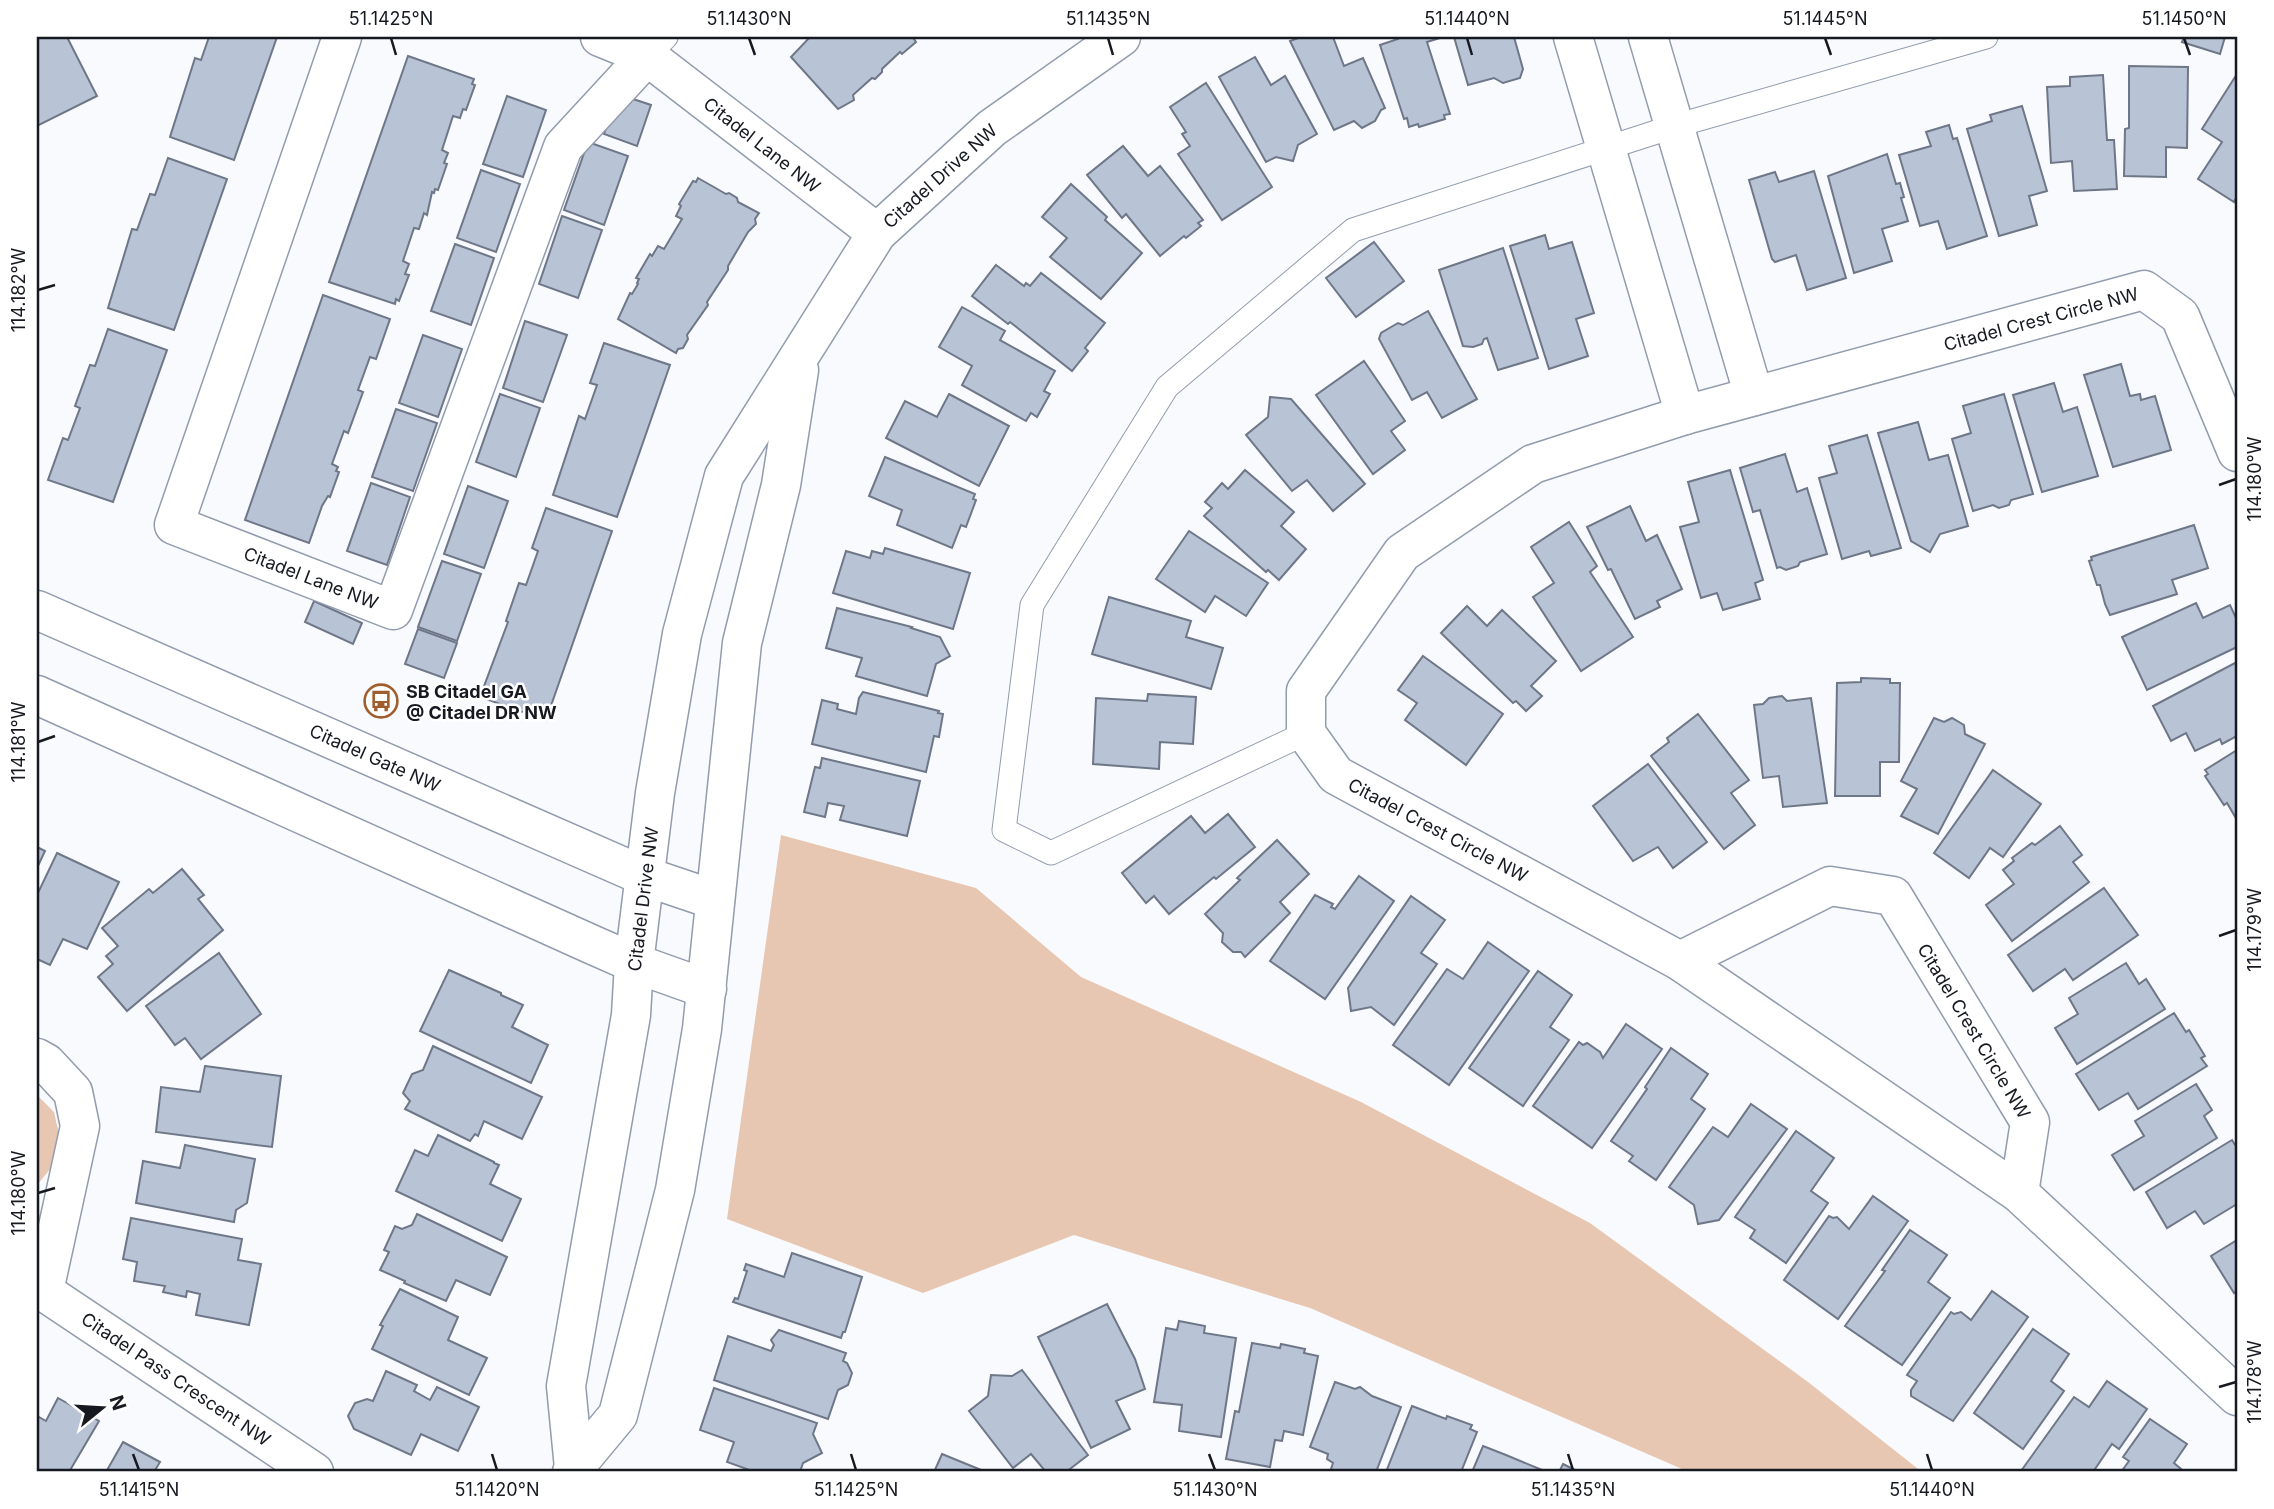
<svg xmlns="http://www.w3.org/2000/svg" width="2274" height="1509" viewBox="0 0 2274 1509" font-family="Inter,sans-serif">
<rect width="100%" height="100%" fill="#f8fafe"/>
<g fill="#e8c7b2">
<polygon points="781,835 976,888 1081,977 1361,1102 1590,1223 1808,1382 1922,1472 1689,1472 1310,1308 1074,1235 923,1293 727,1219"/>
<polygon points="37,1095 54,1112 59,1134 56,1162 37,1185"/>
</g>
<g fill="#b9c3d6" stroke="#6e7788" stroke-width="2">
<polygon points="37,37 67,37 97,96 37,126"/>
<polygon points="209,37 277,37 234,160 170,137 195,58 201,60"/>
<polygon points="810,37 917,37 914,39 916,42 902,54 900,52 882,69 882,72 875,79 872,78 853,95 854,100 838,109 791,57"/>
<polygon points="1301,37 1333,37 1344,66 1363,58 1385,108 1381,110 1375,121 1362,128 1354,121 1334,130 1290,41"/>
<polygon points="1397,37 1443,37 1427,42 1450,114 1444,115 1445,119 1419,127 1418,124 1409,127 1407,118 1404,119 1380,45 1398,39"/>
<polygon points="1454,37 1514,37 1523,69 1520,78 1503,83 1494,78 1468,85"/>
<polygon points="2184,37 2225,37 2220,54 2182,42"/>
<polygon points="408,56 474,79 472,84 475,85 466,110 463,109 460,118 453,116 442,150 448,153 444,163 447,164 438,190 435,189 434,193 432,192 427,215 424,213 419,229 414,228 403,261 409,264 405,274 409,275 399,301 396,299 395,304 329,282"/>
<polygon points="1255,57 1271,85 1285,76 1317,134 1298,145 1293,161 1276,157 1266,162 1219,77"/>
<polygon points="2129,66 2188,67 2187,148 2166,147 2166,177 2124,176 2125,129 2129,128"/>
<polygon points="2103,75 2107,140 2114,140 2117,189 2074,191 2072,161 2051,163 2047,87 2070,86 2070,77"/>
<polygon points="2235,77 2237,79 2237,196 2234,202 2198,179 2222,142 2202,129"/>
<polygon points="1206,83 1272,187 1222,220 1178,154 1190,146 1182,134 1186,132 1170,107"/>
<polygon points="618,94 651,105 637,146 604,134"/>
<polygon points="507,96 546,110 523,177 483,164"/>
<polygon points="2022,106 2047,191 2029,196 2037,225 1999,236 1967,129 1992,121 1990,115"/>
<polygon points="1949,125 1953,139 1957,138 1987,236 1947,249 1938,221 1920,226 1899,155 1931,146 1926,132"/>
<polygon points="588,142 628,156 604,225 564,210"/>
<polygon points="1123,146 1148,176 1160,166 1203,220 1198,223 1201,226 1186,238 1184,236 1160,256 1126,214 1122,218 1087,175"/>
<polygon points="1887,154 1896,184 1900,183 1904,197 1901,198 1908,221 1882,229 1892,261 1854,273 1828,176"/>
<polygon points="168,158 227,179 174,330 108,308 132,229 137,230 150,194 155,195"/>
<polygon points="481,170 520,184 496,252 457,238"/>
<polygon points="1814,171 1846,278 1807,290 1796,255 1775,262 1772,259 1749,180 1775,172 1779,182"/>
<polygon points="698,178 726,194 729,193 737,198 738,202 759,213 755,219 756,224 748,232 728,266 728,270 707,302 708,305 687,335 688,339 683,348 678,349 676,353 618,319 630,293 632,294 638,284 637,283 639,279 636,278 650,254 652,256 658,246 664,249 682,219 676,216 681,206 679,204 693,181 696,182"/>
<polygon points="1071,184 1107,217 1105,220 1142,253 1101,299 1050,257 1067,238 1042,217"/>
<polygon points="562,216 602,230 578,298 539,284"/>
<polygon points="1545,235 1549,249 1572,242 1594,313 1576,319 1588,356 1549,369 1510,246"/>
<polygon points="1374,242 1404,281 1356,317 1326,278"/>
<polygon points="455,244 494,258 471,325 431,311"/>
<polygon points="1503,248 1538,358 1498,370 1487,338 1484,339 1482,344 1473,347 1463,346 1439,270"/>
<polygon points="996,265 1024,286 1026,283 1030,286 1041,273 1105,323 1085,348 1088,351 1072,371 1010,322 1008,324 972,296"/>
<polygon points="323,295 390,319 376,359 370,357 358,390 363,392 348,433 344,431 332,464 338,467 336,471 339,472 330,497 328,496 322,506 309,543 245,520"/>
<polygon points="962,307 1005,331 1000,340 1055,371 1044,391 1050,394 1037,417 1031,413 1026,421 962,385 972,366 939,347"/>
<polygon points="1428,311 1477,399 1442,418 1427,392 1412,400 1379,339 1381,333 1398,323 1403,325"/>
<polygon points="525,321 567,335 543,402 503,388"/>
<polygon points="108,329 167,350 113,502 48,480 63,438 68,440 80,408 75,406 90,365 95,366"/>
<polygon points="423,335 462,349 438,417 399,403"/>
<polygon points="604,343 670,365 617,517 553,495 579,416 585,419 597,385 590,383"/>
<polygon points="1364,361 1405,421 1391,431 1405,450 1373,474 1316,395"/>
<polygon points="2121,364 2130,396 2140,394 2141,400 2155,396 2171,450 2113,467 2084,375"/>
<polygon points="2054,383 2063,412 2077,407 2098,476 2042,492 2013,395"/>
<polygon points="500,394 540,408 516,477 476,462"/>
<polygon points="949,394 1009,426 979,486 886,438 905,401 937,417"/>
<polygon points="2004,394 2033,494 2011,500 2009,505 1999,508 1993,505 1973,511 1952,439 1971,433 1963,406"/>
<polygon points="1270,397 1291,399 1365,484 1333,511 1307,480 1292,491 1246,435 1268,417"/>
<polygon points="396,409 437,423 413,491 372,477"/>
<polygon points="1918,422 1929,460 1948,455 1968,526 1940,534 1930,552 1911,541 1878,433"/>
<polygon points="1867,435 1901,548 1871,556 1869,551 1842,559 1819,478 1837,473 1829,446"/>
<polygon points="1785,454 1797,492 1807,488 1827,554 1800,562 1798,566 1786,570 1780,567 1777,568 1760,510 1753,512 1740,468"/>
<polygon points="885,457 975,494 973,499 976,500 966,527 961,525 952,548 897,525 902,510 869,496"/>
<polygon points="1245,470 1294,512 1281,526 1306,549 1279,580 1268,570 1266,572 1204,516 1212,508 1205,502 1222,483 1228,489"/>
<polygon points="1730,470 1763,580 1755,583 1760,599 1723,610 1717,593 1701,598 1680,527 1699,522 1688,482"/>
<polygon points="371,483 410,497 387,565 347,551"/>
<polygon points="468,486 508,501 484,568 444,554"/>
<polygon points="1630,506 1646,541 1657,535 1682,589 1657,601 1660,607 1635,619 1611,569 1608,570 1587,527"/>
<polygon points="546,508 612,531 546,720 480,697 508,622 506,621 519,583 526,585 538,551 532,548"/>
<polygon points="1569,522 1597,566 1590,572 1633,637 1581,671 1533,597 1554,583 1531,547"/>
<polygon points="2194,525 2208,568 2172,580 2177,594 2110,615 2105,604 2100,585 2097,585 2089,561 2092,560 2091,557"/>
<polygon points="1189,531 1268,583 1246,616 1215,596 1205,612 1156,579"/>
<polygon points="885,548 970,573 953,629 833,593 846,551 870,558 872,551 883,554"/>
<polygon points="442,561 481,574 457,641 418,627"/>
<polygon points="1109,597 1191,621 1186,637 1223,648 1211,689 1092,654"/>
<polygon points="314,601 362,623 353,644 305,622"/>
<polygon points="2196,603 2203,618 2230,605 2237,620 2237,647 2147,690 2122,637"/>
<polygon points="1467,606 1487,626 1502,610 1556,661 1531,686 1542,696 1526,711 1516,701 1513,703 1441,633"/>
<polygon points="837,608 912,627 911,628 940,637 950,656 936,664 927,696 856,676 862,658 826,648"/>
<polygon points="418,629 457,643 444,678 405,664"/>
<polygon points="1423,656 1503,714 1466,765 1405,720 1417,703 1398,690"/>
<polygon points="2237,662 2237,736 2222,744 2220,739 2195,751 2186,733 2171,741 2153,706"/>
<polygon points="1861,678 1890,679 1890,683 1900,683 1899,762 1880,762 1880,796 1835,796 1837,683 1861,682"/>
<polygon points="863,692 939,711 938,713 943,714 939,737 934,736 926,772 812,744 822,700 838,704 837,709 856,714 859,698"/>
<polygon points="1148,694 1196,697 1193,744 1160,742 1159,769 1093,764 1096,698 1147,701"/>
<polygon points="1782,696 1787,701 1811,698 1827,803 1783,807 1779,776 1763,778 1754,705 1763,704 1769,698"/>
<polygon points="1698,714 1749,780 1731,793 1755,825 1724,849 1651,756 1669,742 1667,738"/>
<polygon points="1934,718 1944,722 1952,718 1964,725 1965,734 1985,744 1938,834 1901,816 1917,789 1901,781"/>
<polygon points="2237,750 2237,820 2227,803 2224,805 2205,776 2208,774 2205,770"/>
<polygon points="822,758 920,781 907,836 840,820 844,806 828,803 825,817 804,812 815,767 820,768"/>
<polygon points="1648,764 1707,842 1673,868 1658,847 1633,861 1593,806"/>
<polygon points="1993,770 2041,804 2003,857 1990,848 1969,878 1934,853"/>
<polygon points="1228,814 1255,847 1216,879 1214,877 1169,914 1154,896 1146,903 1122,873 1191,816 1205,833"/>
<polygon points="2060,826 2082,855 2073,862 2089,882 2012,941 1986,905 2014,884 2003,870 2014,861 2012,858 2032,843 2035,845"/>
<polygon points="1277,840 1309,874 1280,902 1290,913 1245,957 1241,952 1233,952 1222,942 1223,933 1205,914 1240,880 1237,878"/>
<polygon points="37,847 45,851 37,868"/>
<polygon points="57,853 119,882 87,949 63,939 50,965 37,959 37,895"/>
<polygon points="182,869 204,895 198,899 223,930 127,1011 98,977 113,964 106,956 118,946 102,928 149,889 153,893"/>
<polygon points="1359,876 1394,901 1325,999 1270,961 1315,895 1333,904 1331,907 1335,909"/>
<polygon points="2104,888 2138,935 2073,980 2065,969 2033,991 2008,955"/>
<polygon points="1411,896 1445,920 1421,953 1437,964 1394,1025 1371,1007 1351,1011 1348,988"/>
<polygon points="1488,942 1529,971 1449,1085 1393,1045 1447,969 1463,979"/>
<polygon points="219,953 261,1014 201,1059 185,1038 175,1045 146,1006"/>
<polygon points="2126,963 2139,984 2146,979 2165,1009 2077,1064 2055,1028 2078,1014 2069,998"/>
<polygon points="449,970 501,993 501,995 523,1005 512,1027 548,1045 531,1083 420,1031"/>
<polygon points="1538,971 1572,995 1550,1027 1569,1040 1523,1106 1469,1068"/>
<polygon points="2174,1013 2186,1032 2189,1030 2205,1056 2201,1058 2207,1066 2138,1109 2128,1093 2099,1110 2076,1074"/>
<polygon points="1626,1024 1662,1049 1592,1148 1533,1106 1579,1042 1583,1045 1587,1043 1600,1052 1603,1058"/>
<polygon points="433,1046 542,1097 522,1139 484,1121 478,1136 475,1134 470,1141 405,1109 410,1101 403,1093 412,1074 423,1070"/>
<polygon points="1671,1048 1708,1074 1691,1099 1705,1109 1656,1180 1629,1161 1633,1156 1611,1141 1647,1089 1645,1087"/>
<polygon points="205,1066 281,1076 272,1147 156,1132 161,1087 200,1092"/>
<polygon points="2196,1084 2212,1110 2204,1116 2217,1138 2134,1190 2112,1155 2144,1136 2135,1121"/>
<polygon points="1751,1104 1787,1129 1719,1220 1698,1224 1694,1205 1669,1187 1713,1127 1728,1137"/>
<polygon points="1796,1131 1834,1158 1811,1191 1828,1203 1786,1263 1750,1238 1755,1230 1735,1217"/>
<polygon points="438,1135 494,1162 494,1163 499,1165 490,1184 521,1199 502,1241 396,1191 415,1150 428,1156"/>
<polygon points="2232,1140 2237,1148 2237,1204 2204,1224 2195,1211 2167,1228 2146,1192"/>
<polygon points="185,1145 255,1159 247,1203 236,1210 234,1222 136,1203 143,1161 180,1168"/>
<polygon points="1873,1196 1908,1221 1838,1319 1784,1280 1829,1216 1833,1218 1837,1217 1849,1229"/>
<polygon points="417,1214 507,1257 490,1295 456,1280 446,1301 404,1283 405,1281 380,1270 389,1252 384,1250 395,1226 402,1229 412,1225"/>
<polygon points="131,1218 242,1239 238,1260 261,1264 249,1325 196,1315 200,1294 187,1291 186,1297 163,1292 165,1286 134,1281 137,1262 123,1259"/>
<polygon points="1910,1230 1947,1255 1928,1282 1950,1298 1902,1365 1845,1326 1885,1271 1882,1270"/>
<polygon points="2237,1240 2237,1291 2234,1293 2211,1256"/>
<polygon points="792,1253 862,1277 845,1332 843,1332 841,1338 733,1302 735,1298 738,1299 747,1271 744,1270 746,1264 784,1277"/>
<polygon points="400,1289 458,1317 448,1340 487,1358 469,1395 372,1349 383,1326 380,1325"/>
<polygon points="1992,1291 2028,1317 1953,1421 1911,1396 1911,1390 1917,1381 1907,1375 1951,1312 1954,1314 1961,1312 1971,1320"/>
<polygon points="1107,1304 1135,1359 1145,1389 1116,1401 1130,1429 1091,1448 1038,1337"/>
<polygon points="1179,1321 1205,1326 1204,1333 1236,1338 1221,1437 1179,1431 1182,1405 1154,1402 1166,1328 1177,1330"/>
<polygon points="2033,1329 2069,1354 2051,1381 2064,1391 2023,1449 1974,1413"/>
<polygon points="779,1330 846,1353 843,1361 847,1363 852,1373 848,1385 838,1390 828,1419 714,1380 728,1336 771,1351 774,1345 771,1340"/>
<polygon points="1252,1343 1280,1348 1281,1344 1305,1349 1304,1353 1318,1356 1303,1435 1284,1431 1282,1441 1275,1440 1270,1467 1226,1459 1235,1411 1239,1412"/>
<polygon points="1022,1370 1088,1455 1066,1472 1046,1472 1031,1454 1013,1468 969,1411 988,1396 991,1375 1012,1376"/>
<polygon points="386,1371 417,1385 414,1391 430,1400 437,1387 479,1407 458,1451 421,1434 411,1455 354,1429 348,1416 355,1403 367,1399 373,1401"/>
<polygon points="2107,1381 2147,1409 2119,1449 2112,1444 2093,1472 2021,1471 2074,1397 2089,1407"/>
<polygon points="1335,1382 1355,1389 1360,1387 1372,1396 1401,1407 1376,1472 1330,1472 1333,1463 1327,1459 1328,1454 1310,1447"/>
<polygon points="714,1388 817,1423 813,1434 822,1453 803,1463 800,1472 755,1472 727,1462 734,1442 700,1430"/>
<polygon points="58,1398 99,1421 69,1472 37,1472 37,1416 46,1421"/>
<polygon points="1412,1406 1446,1419 1447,1416 1472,1425 1470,1429 1477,1432 1461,1472 1386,1472"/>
<polygon points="2150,1419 2187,1444 2174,1463 2181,1469 2179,1472 2121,1472 2129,1461 2123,1457"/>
<polygon points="123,1442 160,1462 154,1472 106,1472"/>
<polygon points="1483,1446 1506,1455 1547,1472 1472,1472"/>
<polygon points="942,1454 986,1472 934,1472"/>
<polygon points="1563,1464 1579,1472 1559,1472"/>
</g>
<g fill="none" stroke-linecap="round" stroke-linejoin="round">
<defs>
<g id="service">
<polyline points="647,56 666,37"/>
<polyline points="1306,733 1051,853 1004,830 1032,605 1167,387 1353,230 1675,126 1986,37"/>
</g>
<g id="minor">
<polyline points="342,37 174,525 393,610 563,147 647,56"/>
<polyline points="600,37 647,56 877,233"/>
<polyline points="1573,37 1685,415"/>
<polyline points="1648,37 1754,396"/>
<polyline points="2237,452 2180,316 2144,290 1685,415 1533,464 1402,553 1306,691 1306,733 1336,775 1680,961 2019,1193 2237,1396"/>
<polyline points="1680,961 1830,886 1893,896 2030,1122 2019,1193"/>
<polyline points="37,1058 46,1063 73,1092 80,1126 44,1291"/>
<polyline points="37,1287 314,1472"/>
</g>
<g id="tertiary">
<polyline points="37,610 644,876 715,900"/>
<polyline points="37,695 593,945 634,963 707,989"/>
<polyline points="574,1468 566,1386 631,1015 634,963 655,793 682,634 724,476 877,233 992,128 1121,37"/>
<polyline points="572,1472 574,1468 618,1415 675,1190 702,1029 742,643 781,485 799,370"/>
</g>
</defs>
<use href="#service" stroke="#929cad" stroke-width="25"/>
<use href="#minor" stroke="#929cad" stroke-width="41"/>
<use href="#tertiary" stroke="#929cad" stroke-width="41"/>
<use href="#service" stroke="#fff" stroke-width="23"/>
<use href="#minor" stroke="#fff" stroke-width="38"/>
<use href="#tertiary" stroke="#fff" stroke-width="38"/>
</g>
<path fill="none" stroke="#161920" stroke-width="2.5" d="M391 38 396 55M749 38 755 55M1108 38 1113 55M1467 38 1472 55M1825 38 1831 55M2184 38 2190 55M38 290 55 285M2219 485 2236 479M38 742 55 736M2219 936 2236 930M38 1193 55 1188M2219 1387 2236 1382M133 1454 139 1470M492 1454 497 1470M851 1454 856 1470M1209 1454 1215 1470M1568 1454 1573 1470M1927 1454 1932 1470"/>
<defs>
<symbol id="bus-ring" viewBox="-11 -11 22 22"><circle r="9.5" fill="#fff" stroke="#a05e2c" stroke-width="1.5"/><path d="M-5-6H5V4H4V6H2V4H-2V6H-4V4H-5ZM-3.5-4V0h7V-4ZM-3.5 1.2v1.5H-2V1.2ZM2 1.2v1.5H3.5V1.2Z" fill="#a05e2c"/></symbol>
</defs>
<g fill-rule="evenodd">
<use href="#bus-ring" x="362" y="682" width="38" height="38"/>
</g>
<g text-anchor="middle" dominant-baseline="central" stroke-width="5" stroke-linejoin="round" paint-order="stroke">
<g font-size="18" fill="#161920" stroke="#fff">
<text transform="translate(762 145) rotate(38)">Citadel Lane NW</text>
<text transform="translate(940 176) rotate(-42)">Citadel Drive NW</text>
<text transform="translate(2041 319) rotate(-15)">Citadel Crest Circle NW</text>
<text transform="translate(311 578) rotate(21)">Citadel Lane NW</text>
<text transform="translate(375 758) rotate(24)">Citadel Gate NW</text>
<text transform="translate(1438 830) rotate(28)">Citadel Crest Circle NW</text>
<text transform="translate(643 899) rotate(-83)">Citadel Drive NW</text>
<text transform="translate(1974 1031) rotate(59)">Citadel Crest Circle NW</text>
<text transform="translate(176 1379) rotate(34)">Citadel Pass Crescent NW</text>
</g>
<g font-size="18" font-weight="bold" fill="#161920" stroke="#fff" text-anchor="start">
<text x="406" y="691">SB Citadel GA<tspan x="406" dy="21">@ Citadel DR NW</tspan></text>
</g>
</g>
<rect width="2274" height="1509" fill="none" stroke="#ffffff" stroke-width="77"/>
<g transform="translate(102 1408) rotate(72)" stroke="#ffffff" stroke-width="5" paint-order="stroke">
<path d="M0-5L12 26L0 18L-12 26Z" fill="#161920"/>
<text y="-10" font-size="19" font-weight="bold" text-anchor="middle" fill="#161920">N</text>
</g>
<rect x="38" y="38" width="2198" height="1432" fill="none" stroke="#161920" stroke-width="2.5"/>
<g font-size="18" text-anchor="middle" fill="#161920">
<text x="391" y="25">51.1425°N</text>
<text x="749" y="25">51.1430°N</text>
<text x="1108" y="25">51.1435°N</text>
<text x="1467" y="25">51.1440°N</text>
<text x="1825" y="25">51.1445°N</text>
<text x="2184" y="25">51.1450°N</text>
<text transform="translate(19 290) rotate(-90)" y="6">114.182°W</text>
<text transform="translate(2255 479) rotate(-90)" y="6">114.180°W</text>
<text transform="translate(19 742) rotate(-90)" y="6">114.181°W</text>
<text transform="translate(2255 930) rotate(-90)" y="6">114.179°W</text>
<text transform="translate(19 1193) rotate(-90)" y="6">114.180°W</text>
<text transform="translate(2255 1382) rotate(-90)" y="6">114.178°W</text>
<text x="139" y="1496">51.1415°N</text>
<text x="497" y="1496">51.1420°N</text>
<text x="856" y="1496">51.1425°N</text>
<text x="1215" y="1496">51.1430°N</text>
<text x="1573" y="1496">51.1435°N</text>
<text x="1932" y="1496">51.1440°N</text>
</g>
</svg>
